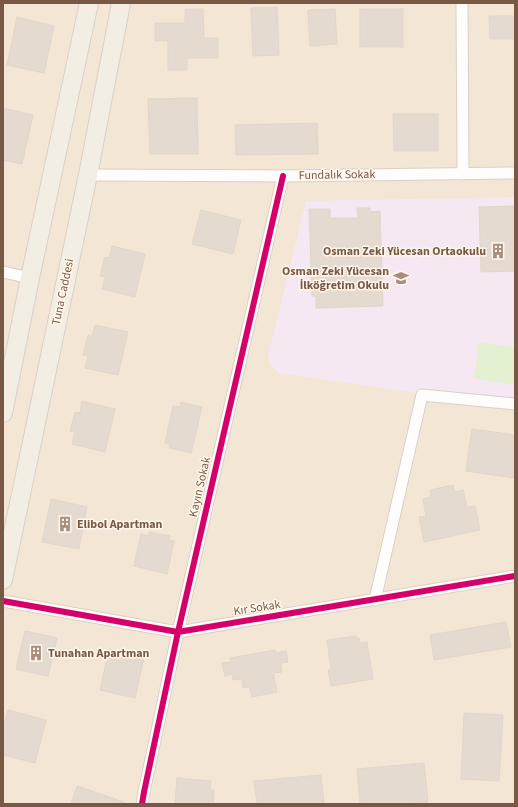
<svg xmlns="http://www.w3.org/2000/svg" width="518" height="807" viewBox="0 0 518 807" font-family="'Source Sans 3',sans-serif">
<rect width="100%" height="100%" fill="#f9f3e8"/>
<rect fill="#f3e6d5" x="3" y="3" width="512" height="801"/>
<polygon fill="#f5e8f2" points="515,197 515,407 278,373 270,364 268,356 306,201"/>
<polygon fill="#e3f0d1" points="479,342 515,347 515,385 474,378"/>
<g fill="#e5dad0" stroke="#e2d5ca">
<polygon points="277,7 279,55 253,56 251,8"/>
<polygon points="185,9 203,9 204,38 218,38 218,58 187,58 187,70 168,70 168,41 155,41 155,23 185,23"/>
<polygon points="335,9 337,44 310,46 308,10"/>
<rect x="360" y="9" width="43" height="38"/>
<polygon points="489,16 515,16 515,39 490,39"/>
<polygon points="17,17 54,26 44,73 7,65"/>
<polygon points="197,98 198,154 150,154 148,99"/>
<polygon points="3,108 33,115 22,164 3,160"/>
<polygon points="393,114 438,114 438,151 394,151"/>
<polygon points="317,123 318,154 236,155 235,125"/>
<polygon points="514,206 515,271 481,272 479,207"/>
<polygon points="357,208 370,208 370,212 380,211 383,306 316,308 316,296 312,296 309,209 330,209 330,218 358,218"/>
<polygon points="201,210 241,220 233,254 192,244"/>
<polygon points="112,246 145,254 135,297 102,289 105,277 100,276 105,257 109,258"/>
<polygon points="95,325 128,332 118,375 85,368 88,356 83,355 88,335 92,337"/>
<polygon points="82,401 115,409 105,452 72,444 75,432 70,431 75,412 80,413"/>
<polygon points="181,402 202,407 191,453 169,448 170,445 165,443 173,406 180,407"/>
<polygon points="472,429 515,435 515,469 514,478 466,471"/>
<polygon points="453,485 455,492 463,490 467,507 475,506 480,530 424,542 419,517 426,516 423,499 431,497 430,490"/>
<polygon points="51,499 87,507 79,549 42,542"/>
<polygon points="149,532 170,536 169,540 174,541 167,574 134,566 141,534 149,536"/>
<polygon points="506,622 511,647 434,660 430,635"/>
<polygon points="25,631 57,638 48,676 16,669"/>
<polygon points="356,636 356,638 359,638 360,643 367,642 373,679 331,686 328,670 331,669 327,640"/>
<polygon points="109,649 144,657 135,698 100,690"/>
<polygon points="275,650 276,653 286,651 288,662 281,663 282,672 273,673 277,692 252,697 250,687 243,688 242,679 233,680 232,674 225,676 222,663 231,662 230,658"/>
<polygon points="8,710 46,720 35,763 3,755 3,729"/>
<polygon points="464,713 503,715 499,781 461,779"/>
<polygon points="424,763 428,802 410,804 360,804 357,769"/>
<polygon points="321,775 324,804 257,804 254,781"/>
<polygon points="177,778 211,781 210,790 214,790 213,804 175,804"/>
<polygon points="77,786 124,802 124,804 71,804"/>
</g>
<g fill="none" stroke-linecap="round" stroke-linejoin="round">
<defs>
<g id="street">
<polyline points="462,3 463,174"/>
<polyline points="88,175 283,176 515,173"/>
<polyline points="3,272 30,278"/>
<polyline points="375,600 422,395 515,404"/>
<polyline points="3,601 178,632 515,576"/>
<polyline points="142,804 144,792 178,632 283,176"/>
</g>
<g id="primary">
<polyline points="3,413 30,278 89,3"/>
<polyline points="3,580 88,175 121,3"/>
</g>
</defs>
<use href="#street" stroke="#dad0c6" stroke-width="13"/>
<use href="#primary" stroke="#dad0c8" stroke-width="20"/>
<use href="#street" stroke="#fefdfc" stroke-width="11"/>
<use href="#primary" stroke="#f3eee4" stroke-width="18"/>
<defs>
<g id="cycleway">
<polyline points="3,601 178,632 515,576"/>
<polyline points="142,804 144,792 178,632 283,176"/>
</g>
</defs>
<use href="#cycleway" stroke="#fff7eb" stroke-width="8"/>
<use href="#cycleway" stroke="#d6006c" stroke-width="6"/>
</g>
<defs>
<symbol id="building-bare" viewBox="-9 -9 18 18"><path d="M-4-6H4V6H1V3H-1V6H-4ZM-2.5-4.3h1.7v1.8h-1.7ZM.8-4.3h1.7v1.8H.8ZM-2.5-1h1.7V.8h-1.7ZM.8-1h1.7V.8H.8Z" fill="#a68f7f" stroke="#fff7eb" stroke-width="2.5" paint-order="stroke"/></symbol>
<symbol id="school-bare" viewBox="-9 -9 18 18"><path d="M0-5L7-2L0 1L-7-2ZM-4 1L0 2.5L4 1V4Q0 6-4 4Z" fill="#a68f7f" stroke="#fff7eb" stroke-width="2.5" paint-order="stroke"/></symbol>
</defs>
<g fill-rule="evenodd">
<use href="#building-bare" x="487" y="240" width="22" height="22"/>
<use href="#school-bare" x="390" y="267" width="22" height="22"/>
<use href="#building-bare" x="54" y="513" width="22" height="22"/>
<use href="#building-bare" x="25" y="642" width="22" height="22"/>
</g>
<g text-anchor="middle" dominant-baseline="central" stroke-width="3" stroke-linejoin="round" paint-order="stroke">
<g font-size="12" fill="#795946" stroke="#fff7eb">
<text transform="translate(337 175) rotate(-1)">Fundalık Sokak</text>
<text transform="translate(63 292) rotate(-78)">Tuna Caddesi</text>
<text transform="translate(200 487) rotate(-77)">Kayın Sokak</text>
<text transform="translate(257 608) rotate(-9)">Kır Sokak</text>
</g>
<g font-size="12" font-weight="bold" fill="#795946" stroke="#fff7eb" text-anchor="end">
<text x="486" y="251">Osman Zeki Yücesan Ortaokulu</text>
<text x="389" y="271">Osman Zeki Yücesan<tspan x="389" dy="14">İlköğretim Okulu</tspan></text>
<text x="77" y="524" text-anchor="start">Elibol Apartman</text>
<text x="48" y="653" text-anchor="start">Tunahan Apartman</text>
</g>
</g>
<rect width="518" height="807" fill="none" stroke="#795946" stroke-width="8"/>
</svg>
